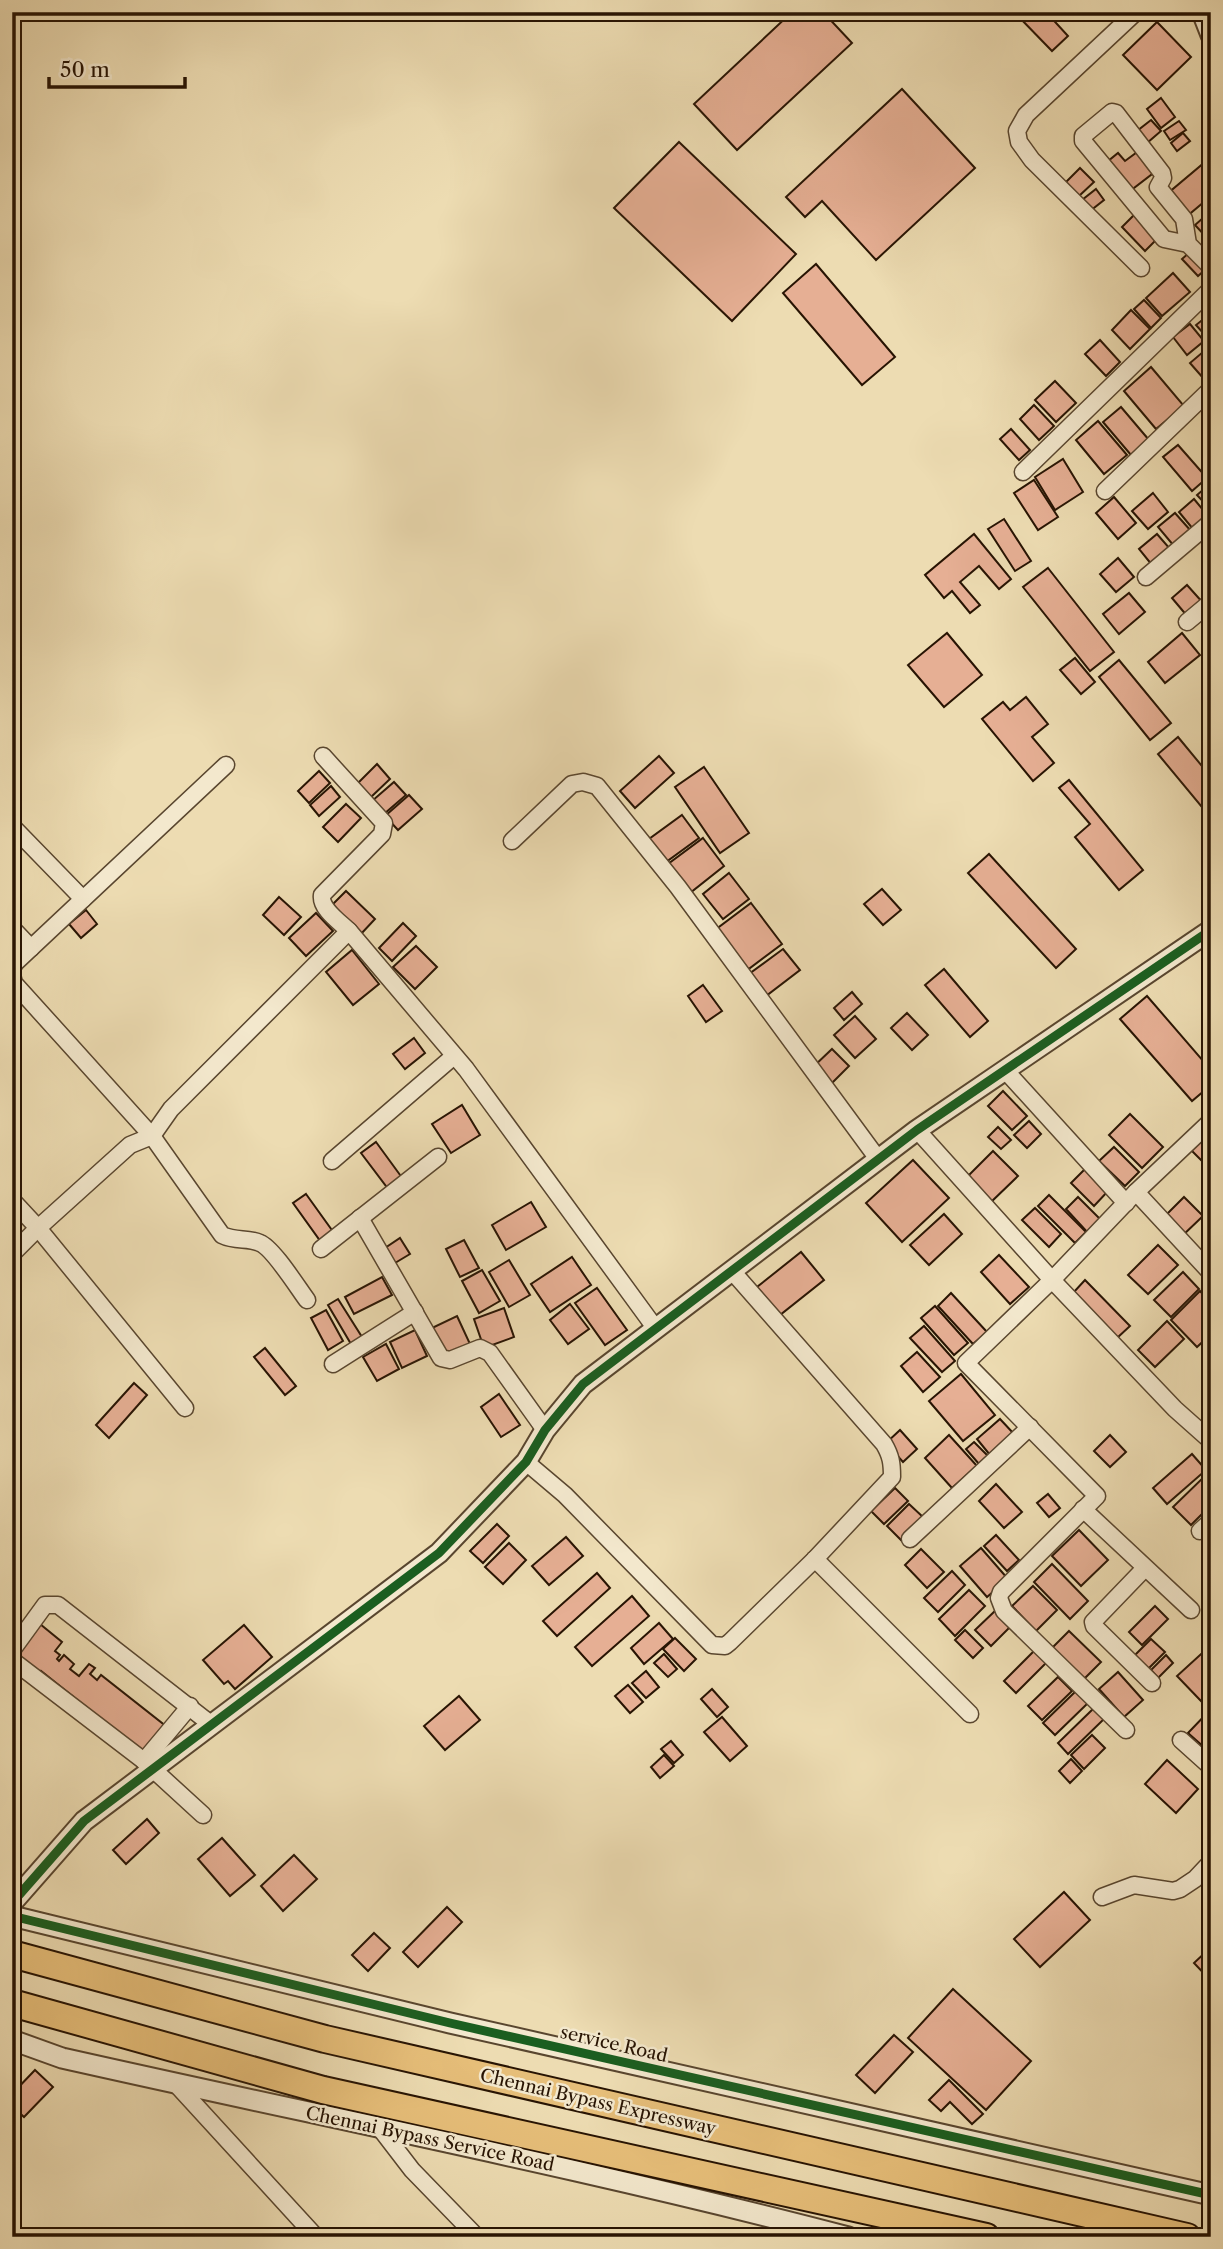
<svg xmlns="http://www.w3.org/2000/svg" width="1223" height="2249" viewBox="0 0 1223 2249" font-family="'Libre Caslon Text',serif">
<rect width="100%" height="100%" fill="#eddcb2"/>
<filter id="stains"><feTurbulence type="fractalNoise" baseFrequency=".00286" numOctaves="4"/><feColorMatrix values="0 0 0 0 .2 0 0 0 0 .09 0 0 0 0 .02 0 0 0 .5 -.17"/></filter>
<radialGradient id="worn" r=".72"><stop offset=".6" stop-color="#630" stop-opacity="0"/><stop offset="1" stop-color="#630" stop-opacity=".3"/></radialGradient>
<g fill="#e6af94" stroke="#281403" stroke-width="2">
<polygon points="792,12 823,12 852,43 737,150 694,104"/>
<polygon points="1014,12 1046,12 1068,36 1052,51"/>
<polygon points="1157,22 1191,57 1157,90 1123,55"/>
<polygon points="902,89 975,168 876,260 822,201 805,217 786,197"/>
<polygon points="1161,98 1175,117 1161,128 1147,109"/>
<polygon points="1151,120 1161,131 1147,143 1137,131"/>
<polygon points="1179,121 1186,130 1170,140 1164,131"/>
<polygon points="1183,133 1190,141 1177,151 1171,143"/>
<polygon points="679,142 796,254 732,321 614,208"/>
<polygon points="1140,150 1156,171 1130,191 1107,162 1118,153 1125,161"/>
<polygon points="1211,157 1211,196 1186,217 1167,194"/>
<polygon points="1080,168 1094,182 1079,196 1066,182"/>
<polygon points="1096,189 1104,200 1090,211 1082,200"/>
<polygon points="1211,211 1211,240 1210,241 1195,225"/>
<polygon points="1135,214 1158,238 1145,251 1122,227"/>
<polygon points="1190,252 1206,269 1198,276 1182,259"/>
<polygon points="816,264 895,357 862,385 783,293"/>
<polygon points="1173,273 1190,292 1162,316 1146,298"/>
<polygon points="1144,300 1161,318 1151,328 1134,309"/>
<polygon points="1131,310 1150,329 1130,349 1112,330"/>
<polygon points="1211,313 1211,329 1204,334 1196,325"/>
<polygon points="1190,324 1204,341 1187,355 1173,337"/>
<polygon points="1100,340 1120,362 1106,376 1085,354"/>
<polygon points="1210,346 1211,373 1204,379 1190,363"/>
<polygon points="1151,367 1184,406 1156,429 1124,391"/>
<polygon points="1055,381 1076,403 1056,422 1035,400"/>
<polygon points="1034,405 1054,426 1039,440 1020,419"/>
<polygon points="1121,407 1149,440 1131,455 1103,422"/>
<polygon points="1098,421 1127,455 1104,474 1076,440"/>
<polygon points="1011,429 1030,450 1019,460 1000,439"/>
<polygon points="1178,445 1207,478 1192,491 1163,457"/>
<polygon points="1063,459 1083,492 1055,510 1035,477"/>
<polygon points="1034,480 1058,517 1038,530 1014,493"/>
<polygon points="1211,483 1211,510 1197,495"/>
<polygon points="1153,493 1168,512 1148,529 1132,511"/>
<polygon points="1114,497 1136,523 1118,539 1096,513"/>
<polygon points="1194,499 1208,516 1193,529 1179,512"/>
<polygon points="1175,513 1191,531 1174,546 1158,527"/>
<polygon points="1004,519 1031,561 1015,571 988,529"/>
<polygon points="974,534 1011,579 999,589 979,566 960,582 980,605 970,613 952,591 944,598 925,575"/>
<polygon points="1157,534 1171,550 1152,565 1139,549"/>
<polygon points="1118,558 1134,577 1116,592 1100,574"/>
<polygon points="1048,568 1114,652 1090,671 1023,587"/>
<polygon points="1187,585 1204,604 1188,617 1172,598"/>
<polygon points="1129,593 1145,612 1119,634 1103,614"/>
<polygon points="947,633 982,675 944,707 908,665"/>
<polygon points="1182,633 1200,655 1165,683 1148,662"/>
<polygon points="1075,658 1095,682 1081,694 1060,670"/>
<polygon points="1119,660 1171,723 1150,740 1099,677"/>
<polygon points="1026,697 1048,724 1032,737 1054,763 1033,781 982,719 1003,702 1010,710"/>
<polygon points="1178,737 1211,777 1211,818 1158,754"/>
<polygon points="659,756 674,773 635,808 620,791"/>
<polygon points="377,764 390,779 370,798 357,784"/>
<polygon points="704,767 749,833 720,853 675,787"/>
<polygon points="319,771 330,783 309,803 298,791"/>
<polygon points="1069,780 1143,870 1119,890 1075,837 1090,824 1059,788"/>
<polygon points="394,782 406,795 384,814 372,801"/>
<polygon points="331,786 340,797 319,816 310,805"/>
<polygon points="409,795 422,809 398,830 385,816"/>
<polygon points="346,804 361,818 338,842 323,827"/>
<polygon points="682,815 699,838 666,862 649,839"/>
<polygon points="703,838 724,866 690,893 668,864"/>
<polygon points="989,854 1076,949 1056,968 968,873"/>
<polygon points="729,873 749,899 723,919 703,894"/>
<polygon points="882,889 901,910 883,925 864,904"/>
<polygon points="346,891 375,919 360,935 331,906"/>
<polygon points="279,897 301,917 284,935 263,915"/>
<polygon points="751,903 782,944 746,971 715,930"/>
<polygon points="86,910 97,924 81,938 69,924"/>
<polygon points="316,913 333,931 306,956 289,938"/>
<polygon points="403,923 416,936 392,961 379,948"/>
<polygon points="416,946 437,967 415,989 393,967"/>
<polygon points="783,949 800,970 766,996 749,974"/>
<polygon points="352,950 379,984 353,1005 326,972"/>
<polygon points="944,969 988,1021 970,1037 925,985"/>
<polygon points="703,985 722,1011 706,1022 688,996"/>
<polygon points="852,992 862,1004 844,1020 834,1008"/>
<polygon points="1147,996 1211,1070 1211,1085 1192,1101 1120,1019"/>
<polygon points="907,1013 928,1035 912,1050 891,1028"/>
<polygon points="855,1016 876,1039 855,1058 834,1035"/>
<polygon points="414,1038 425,1053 405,1069 393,1054"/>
<polygon points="832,1049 849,1066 830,1085 813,1067"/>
<polygon points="1003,1091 1027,1116 1012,1130 988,1106"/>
<polygon points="462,1105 480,1135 451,1153 432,1124"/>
<polygon points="1130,1114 1163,1147 1142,1168 1109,1135"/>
<polygon points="1029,1121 1041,1134 1027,1148 1014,1135"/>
<polygon points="998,1127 1011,1140 1001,1149 988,1137"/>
<polygon points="1204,1137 1211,1144 1211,1170 1191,1150"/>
<polygon points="376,1142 403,1179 389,1190 361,1153"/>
<polygon points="1114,1147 1139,1172 1125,1186 1099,1161"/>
<polygon points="993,1151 1018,1176 989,1204 965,1179"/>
<polygon points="913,1160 949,1198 902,1242 866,1203"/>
<polygon points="1087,1167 1109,1190 1094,1206 1071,1183"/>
<polygon points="306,1194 334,1233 321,1242 293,1203"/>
<polygon points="1049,1195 1086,1232 1075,1243 1038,1206"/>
<polygon points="1078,1197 1102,1221 1089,1234 1066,1209"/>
<polygon points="1184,1197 1203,1216 1181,1237 1163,1218"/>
<polygon points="531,1202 546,1227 506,1250 492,1225"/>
<polygon points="1035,1208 1061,1234 1049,1247 1022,1220"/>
<polygon points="944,1214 962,1234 929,1265 910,1245"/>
<polygon points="400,1238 410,1254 395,1263 385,1248"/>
<polygon points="464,1240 479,1268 460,1277 446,1249"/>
<polygon points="1158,1245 1178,1265 1148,1294 1128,1275"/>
<polygon points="801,1252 824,1280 780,1315 757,1287"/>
<polygon points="999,1255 1029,1287 1010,1304 981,1272"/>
<polygon points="572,1257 591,1285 550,1312 531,1284"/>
<polygon points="509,1260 530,1295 509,1307 489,1272"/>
<polygon points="482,1270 500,1301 479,1313 462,1281"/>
<polygon points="1183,1272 1199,1289 1171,1317 1154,1300"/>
<polygon points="382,1277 392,1295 354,1314 345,1297"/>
<polygon points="1085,1280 1130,1326 1117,1338 1073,1293"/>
<polygon points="597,1288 627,1330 605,1345 575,1303"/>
<polygon points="1200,1291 1211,1303 1211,1334 1197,1347 1171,1320"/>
<polygon points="951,1293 987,1332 973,1344 938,1306"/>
<polygon points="338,1299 362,1337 351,1344 328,1305"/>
<polygon points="570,1304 589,1329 568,1344 550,1320"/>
<polygon points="935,1306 968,1343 954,1355 921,1318"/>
<polygon points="504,1308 514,1337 484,1348 474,1319"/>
<polygon points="326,1310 343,1341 328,1350 311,1318"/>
<polygon points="457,1316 470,1344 445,1356 432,1328"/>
<polygon points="1167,1321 1184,1339 1155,1367 1138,1350"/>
<polygon points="924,1326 955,1361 942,1372 910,1338"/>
<polygon points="415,1330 427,1356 402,1368 390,1342"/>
<polygon points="386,1344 399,1369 377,1381 363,1357"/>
<polygon points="265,1348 296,1386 285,1395 254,1357"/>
<polygon points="917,1352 940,1377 923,1392 901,1366"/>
<polygon points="961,1374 995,1415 963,1441 929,1401"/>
<polygon points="134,1383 147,1395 109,1438 96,1425"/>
<polygon points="499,1394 520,1425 501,1437 481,1407"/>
<polygon points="1000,1419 1014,1434 990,1455 977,1439"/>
<polygon points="900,1430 917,1449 903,1462 886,1443"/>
<polygon points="949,1435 977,1466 952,1488 925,1458"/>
<polygon points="1110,1435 1126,1452 1110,1467 1094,1451"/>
<polygon points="974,1442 988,1456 979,1464 966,1449"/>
<polygon points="1192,1454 1206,1470 1167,1504 1153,1488"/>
<polygon points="1211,1470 1211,1505 1191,1525 1173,1507"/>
<polygon points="996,1484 1022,1512 1004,1528 979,1501"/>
<polygon points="895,1488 908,1501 884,1524 871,1511"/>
<polygon points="1048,1494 1060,1508 1049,1517 1037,1503"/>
<polygon points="909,1504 924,1518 901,1540 887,1526"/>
<polygon points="497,1524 509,1536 483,1563 470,1551"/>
<polygon points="1079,1530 1108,1560 1081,1586 1052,1556"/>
<polygon points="996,1535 1019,1560 1007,1571 984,1546"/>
<polygon points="566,1537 583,1556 549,1585 532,1566"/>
<polygon points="509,1543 526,1560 503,1584 485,1567"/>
<polygon points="981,1548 1008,1579 987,1597 960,1566"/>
<polygon points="921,1549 944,1572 927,1588 905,1565"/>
<polygon points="1052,1564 1088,1601 1070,1619 1034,1582"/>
<polygon points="952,1571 965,1585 938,1612 924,1598"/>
<polygon points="597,1573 610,1588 557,1636 543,1621"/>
<polygon points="1033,1586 1057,1610 1036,1631 1012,1606"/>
<polygon points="969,1590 985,1606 955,1636 939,1619"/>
<polygon points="632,1596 649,1616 592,1666 575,1647"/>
<polygon points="1155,1606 1168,1619 1142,1645 1129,1632"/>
<polygon points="996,1610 1011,1626 991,1646 975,1630"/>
<polygon points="659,1623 673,1639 644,1664 631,1648"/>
<polygon points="40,1624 62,1642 55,1651 60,1655 57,1659 59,1661 64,1655 74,1664 70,1669 79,1676 89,1664 95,1668 90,1674 97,1680 101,1675 167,1727 145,1754 41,1671 37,1676 14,1657"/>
<polygon points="244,1625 272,1657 235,1689 228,1681 224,1684 203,1660"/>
<polygon points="965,1630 983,1648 973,1658 955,1640"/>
<polygon points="1069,1631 1101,1662 1084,1679 1052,1648"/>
<polygon points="675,1638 696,1659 684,1671 663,1649"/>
<polygon points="1151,1639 1165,1652 1147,1670 1133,1657"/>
<polygon points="1211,1645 1211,1694 1202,1702 1177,1676"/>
<polygon points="1035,1650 1047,1662 1016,1693 1004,1681"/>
<polygon points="664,1654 677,1669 668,1677 654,1663"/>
<polygon points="1166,1655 1173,1663 1158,1678 1151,1670"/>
<polygon points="646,1671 659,1687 646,1698 632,1683"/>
<polygon points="1118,1672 1143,1700 1124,1717 1099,1689"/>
<polygon points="1058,1677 1072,1691 1042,1720 1028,1706"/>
<polygon points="628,1685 643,1702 630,1713 615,1696"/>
<polygon points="712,1689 728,1707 717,1717 701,1699"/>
<polygon points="1076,1691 1088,1703 1055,1735 1043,1723"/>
<polygon points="459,1696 480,1720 445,1750 424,1726"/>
<polygon points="1094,1708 1104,1719 1068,1754 1058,1743"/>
<polygon points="1211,1709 1211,1742 1205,1748 1188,1733"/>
<polygon points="722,1717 747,1746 730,1761 704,1732"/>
<polygon points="1092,1735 1105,1748 1084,1769 1071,1755"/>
<polygon points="671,1741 683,1755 674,1763 661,1749"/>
<polygon points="664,1755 674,1766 660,1778 651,1767"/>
<polygon points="1071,1759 1082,1771 1070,1783 1059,1771"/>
<polygon points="1167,1760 1198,1789 1176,1813 1145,1784"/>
<polygon points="147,1819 159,1833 126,1864 113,1850"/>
<polygon points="222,1838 255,1875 230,1896 198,1859"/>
<polygon points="294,1855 317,1879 283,1911 261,1886"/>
<polygon points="1064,1892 1090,1920 1040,1967 1014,1939"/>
<polygon points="447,1907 462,1922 418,1967 403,1952"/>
<polygon points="374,1933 390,1948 368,1971 352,1955"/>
<polygon points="1211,1947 1211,1981 1194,1963"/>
<polygon points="953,1989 1031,2061 986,2110 908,2038"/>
<polygon points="894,2035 913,2052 875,2093 856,2075"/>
<polygon points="35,2070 53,2087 24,2117 12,2106 12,2094"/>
<polygon points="949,2080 983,2114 972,2124 950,2102 941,2111 929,2100"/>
<polygon points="168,2230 174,2237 160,2237"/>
</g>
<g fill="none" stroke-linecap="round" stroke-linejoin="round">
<defs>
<g id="minor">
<polyline points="1136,12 1026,115 1017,131 1019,142 1032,160 1141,268"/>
<polyline points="1188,244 1184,219 1158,187 1163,178 1162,173 1116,113 1112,112 1083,136 1083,141 1164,239 1188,244 1211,267"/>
<polyline points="1023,472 1211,289"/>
<polyline points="1105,491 1211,389"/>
<polyline points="1146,577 1211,522"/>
<polyline points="1187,622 1211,602"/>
<path d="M323 756 384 823 382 834 322 895C320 909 340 922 349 931"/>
<polyline points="12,826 83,899"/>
<polyline points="512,841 572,784 583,782 597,786 678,887 878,1159"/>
<polyline points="12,928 31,948"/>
<polyline points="12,969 15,963 226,765"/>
<path d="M12 975 14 983 152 1136 222 1235C236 1242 248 1237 260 1243 273 1248 298 1288 307 1300"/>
<polyline points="1005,1070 1126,1203"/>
<polyline points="917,1130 1052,1280 1175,1409 1211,1441"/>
<polyline points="332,1161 454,1056"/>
<polyline points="1136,1192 1210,1122"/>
<polyline points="12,1200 38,1228 185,1408"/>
<polyline points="360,1218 441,1358 450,1360 480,1348 490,1353 545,1430"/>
<polyline points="321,1249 438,1157"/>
<polyline points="12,1254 38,1228 130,1145 152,1136 171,1109 349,931 466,1069 656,1329"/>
<polyline points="333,1364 415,1312"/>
<path d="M526 1462 565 1495 712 1645 725 1646 730 1642 815 1559 892 1477C892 1463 891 1456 884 1444L732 1271"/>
<polyline points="1083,1509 1191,1610"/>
<polyline points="1200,1531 1211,1521"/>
<polyline points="910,1539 1030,1427"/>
<polyline points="815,1559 970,1714"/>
<polyline points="1145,1568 1093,1622 1094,1626 1152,1683"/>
<polyline points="12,1655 13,1649 45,1605 58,1605 212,1725"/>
<polyline points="12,1660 144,1761 203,1815"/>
<polyline points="1126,1730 1004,1611 999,1598 1001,1592 1097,1496 966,1363 1052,1280 1136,1192 1211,1273"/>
<polyline points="1181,1740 1211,1767"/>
<polyline points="144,1761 190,1706"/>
<polyline points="1102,1897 1134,1885 1173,1891 1180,1889 1195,1879 1211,1862"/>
<polyline points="176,2084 316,2237"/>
<polyline points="379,2127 412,2170 477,2237"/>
</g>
<g id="tertiary">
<polyline points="1202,12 1211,35"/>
<polyline points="12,1903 84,1821 439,1553 526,1462 545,1430 583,1384 917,1130 1211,930"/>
<polyline points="12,1916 450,2023 1211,2195"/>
<path d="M12 2040 62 2058C324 2117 588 2169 848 2237"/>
</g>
<g id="trunk">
<polyline points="12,1954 325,2039 1187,2237"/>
<polyline points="12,2003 323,2090 986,2237"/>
</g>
</defs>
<use href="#minor" stroke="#59462f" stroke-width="19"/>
<use href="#tertiary" stroke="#59462f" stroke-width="23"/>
<use href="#trunk" stroke="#281403" stroke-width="30"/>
<use href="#minor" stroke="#f3e8cd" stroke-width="16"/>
<use href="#tertiary" stroke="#f3e8cd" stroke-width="19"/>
<use href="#trunk" stroke="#e6be79" stroke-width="26"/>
<defs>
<g id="cycleway">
<polyline points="12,1903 84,1821 439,1553 526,1462 545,1430 583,1384 917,1130 1211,930"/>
<polyline points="12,1916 450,2023 1211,2195"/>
</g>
</defs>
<use href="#cycleway" stroke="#f3e8cd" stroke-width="13"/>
<use href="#cycleway" stroke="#1b5e20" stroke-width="9"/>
</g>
<g text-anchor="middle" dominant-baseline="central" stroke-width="5" stroke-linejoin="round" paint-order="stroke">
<g font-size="18" fill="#281403" stroke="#f3e8cd">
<text transform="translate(614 2044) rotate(13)">service Road</text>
<text transform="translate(598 2102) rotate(13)">Chennai Bypass Expressway</text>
<text transform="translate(430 2139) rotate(12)">Chennai Bypass Service Road</text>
</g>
</g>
<rect width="1223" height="2249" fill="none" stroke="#eddcb2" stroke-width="42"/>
<rect x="14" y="14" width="1195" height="2221" fill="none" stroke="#281403" stroke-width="3.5"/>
<rect x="21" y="21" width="1181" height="2207" fill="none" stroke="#281403" stroke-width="2"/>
<path d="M49 77v10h136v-10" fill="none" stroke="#281403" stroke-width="3.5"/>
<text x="60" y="77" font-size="21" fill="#281403" stroke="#f3e8cd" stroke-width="5" paint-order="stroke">50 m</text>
<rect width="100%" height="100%" filter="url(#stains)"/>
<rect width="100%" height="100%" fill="url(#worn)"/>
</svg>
